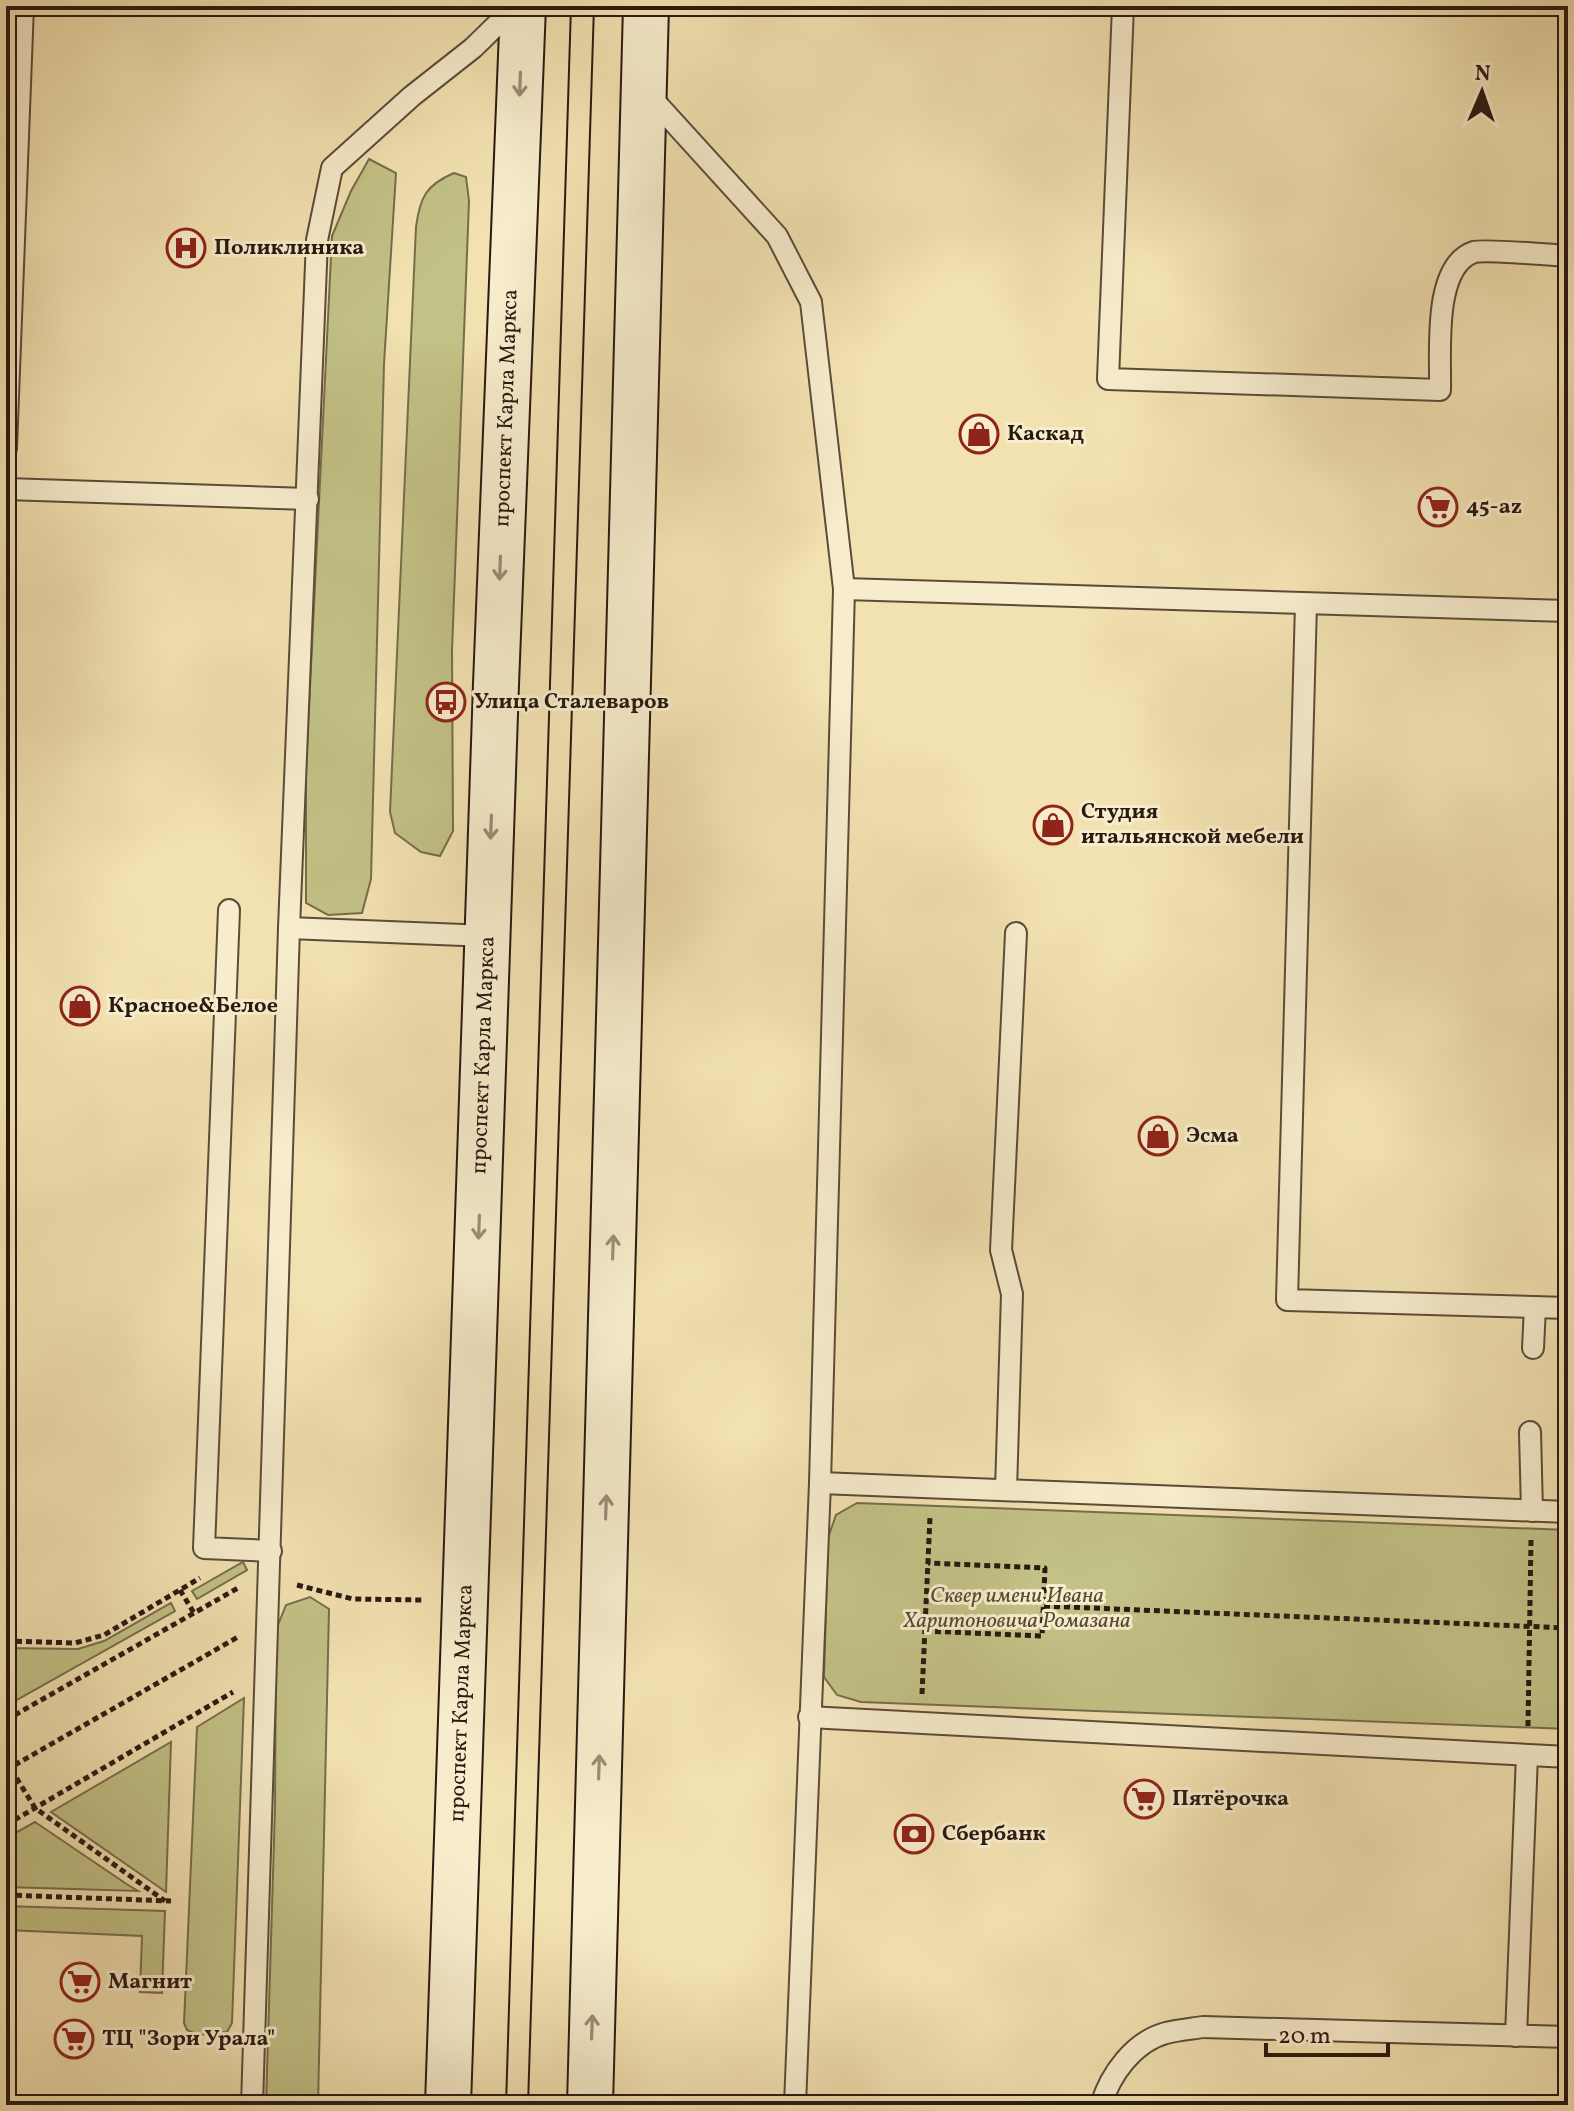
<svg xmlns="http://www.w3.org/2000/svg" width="1574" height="2111" viewBox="0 0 1574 2111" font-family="Vollkorn,serif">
<rect width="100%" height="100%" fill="#f2e1b1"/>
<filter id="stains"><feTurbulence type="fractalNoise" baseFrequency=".0025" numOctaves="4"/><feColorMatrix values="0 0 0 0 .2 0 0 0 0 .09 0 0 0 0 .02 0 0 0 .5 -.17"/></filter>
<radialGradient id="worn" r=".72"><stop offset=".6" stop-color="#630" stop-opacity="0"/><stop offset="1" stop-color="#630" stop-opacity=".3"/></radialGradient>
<g fill="#c2c186" stroke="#766d4c" stroke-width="2">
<polygon points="369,159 396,173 384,364 371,879 362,913 328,915 306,903 306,769 332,236 351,191"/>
<path d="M454 173 466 177 469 201 452 651 453 831 440 856 421 852 395 833 390 812 416 227C420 197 426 185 454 173Z"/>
<polygon points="857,1503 1568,1530 1568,1729 861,1702 837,1695 824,1677 828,1538 836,1515"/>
<polygon points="243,1562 247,1570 197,1599 192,1591"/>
<polygon points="310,1597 329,1609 318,2105 266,2105 275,1808 276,1630 286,1605"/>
<polygon points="171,1603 175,1611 6,1706 6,1648 78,1649 104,1641"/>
<polygon points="244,1698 232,2023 227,2032 198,2035 187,2030 184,2023 197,1727"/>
<polygon points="171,1742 166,1892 51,1812"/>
<polygon points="35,1822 128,1885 138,1891 6,1887 6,1838"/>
<polygon points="6,1906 165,1911 162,1993 140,1992 142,1936 6,1930"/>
</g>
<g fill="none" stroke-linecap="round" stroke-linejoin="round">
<defs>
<g id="lane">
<path d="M1123 6 1108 379 1440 390C1441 354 1432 266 1474 252 1486 249 1551 255 1568 256"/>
<polyline points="648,94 777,236 811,302 844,589 820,1483 795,2105"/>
<polyline points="6,448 23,6"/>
<polyline points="6,489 308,499"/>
<polyline points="844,589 1568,611"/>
<polyline points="1306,604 1287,1300 1568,1308"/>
<polyline points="229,910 204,1548 271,1551"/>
<polyline points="289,928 488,936"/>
<polyline points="1533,1348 1535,1307"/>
<polyline points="1530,1432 1532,1511"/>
<polyline points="820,1483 1568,1512"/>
<polyline points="1006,1490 1012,1294 1001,1250 1016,933"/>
<polyline points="809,1717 1568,1757"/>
<polyline points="1516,2036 1527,1755"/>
<polyline points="252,2105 289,928 317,240 332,168 412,96 473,48 516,6"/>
<path d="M1101 2105C1110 2075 1133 2042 1166 2033 1178 2030 1190 2029 1203 2027L1568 2037"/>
</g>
<g id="secondary">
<polyline points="448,2105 496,684 523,6"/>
<polyline points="590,2105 646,6"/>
</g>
</defs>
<use href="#lane" stroke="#5b4b39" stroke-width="24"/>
<use href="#secondary" stroke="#291911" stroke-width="48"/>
<g stroke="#291911" stroke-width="5" stroke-dasharray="6 4" stroke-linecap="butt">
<polyline points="297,1585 353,1599 423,1600"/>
<polyline points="180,1590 194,1613"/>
<polyline points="1044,1606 1568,1628"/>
<polyline points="925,1631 1042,1636 1045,1568 928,1563"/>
<polyline points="6,1641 75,1643 104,1635 200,1578"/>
<polyline points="922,1694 930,1517"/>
<polyline points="6,1720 238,1588"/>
<polyline points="1528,1726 1531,1540"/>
<polyline points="6,1761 35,1808 165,1901"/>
<polyline points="6,1770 238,1637"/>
<polyline points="6,1825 233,1692"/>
<polyline points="6,1895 171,1901"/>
</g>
<use href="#lane" stroke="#f7eccc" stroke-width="20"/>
<use href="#secondary" stroke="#f7eccc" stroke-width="44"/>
<g stroke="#291911" stroke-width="2">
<polyline points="506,2105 571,6"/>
<polyline points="528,2105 594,6"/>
</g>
</g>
<defs><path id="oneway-shaft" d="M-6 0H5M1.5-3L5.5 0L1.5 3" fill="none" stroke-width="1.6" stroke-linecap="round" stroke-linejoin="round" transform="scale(2)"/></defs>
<g stroke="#9a8d78">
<use href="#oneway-shaft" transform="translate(520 84) rotate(92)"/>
<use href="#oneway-shaft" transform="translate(500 568) rotate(92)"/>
<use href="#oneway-shaft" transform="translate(491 827) rotate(92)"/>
<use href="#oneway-shaft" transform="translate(479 1227) rotate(92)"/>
<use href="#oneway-shaft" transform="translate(613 1247) rotate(-88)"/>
<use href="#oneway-shaft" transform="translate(606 1507) rotate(-88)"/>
<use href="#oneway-shaft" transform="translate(599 1767) rotate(-88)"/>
<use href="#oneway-shaft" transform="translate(592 2027) rotate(-88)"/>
</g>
<defs>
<symbol id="hospital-ring" viewBox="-11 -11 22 22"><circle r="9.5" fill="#f7eccc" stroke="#8f2418" stroke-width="1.5"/><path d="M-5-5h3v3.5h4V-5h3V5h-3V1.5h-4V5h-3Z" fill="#8f2418"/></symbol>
<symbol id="shop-ring" viewBox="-11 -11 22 22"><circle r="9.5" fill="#f7eccc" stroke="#8f2418" stroke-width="1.5"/><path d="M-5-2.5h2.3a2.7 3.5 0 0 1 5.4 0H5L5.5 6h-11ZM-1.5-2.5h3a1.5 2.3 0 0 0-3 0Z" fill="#8f2418"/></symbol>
<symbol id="supermarket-ring" viewBox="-11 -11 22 22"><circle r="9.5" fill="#f7eccc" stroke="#8f2418" stroke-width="1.5"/><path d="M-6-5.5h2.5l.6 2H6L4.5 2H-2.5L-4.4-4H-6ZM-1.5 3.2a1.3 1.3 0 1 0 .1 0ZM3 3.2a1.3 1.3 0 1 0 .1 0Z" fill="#8f2418"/></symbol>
<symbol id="bus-ring" viewBox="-11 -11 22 22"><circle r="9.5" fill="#f7eccc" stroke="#8f2418" stroke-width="1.5"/><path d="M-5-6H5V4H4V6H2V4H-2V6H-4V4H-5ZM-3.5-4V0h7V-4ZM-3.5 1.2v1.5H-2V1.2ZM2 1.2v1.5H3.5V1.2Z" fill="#8f2418"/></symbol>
<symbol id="bank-ring" viewBox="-11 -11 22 22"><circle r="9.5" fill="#f7eccc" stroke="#8f2418" stroke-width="1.5"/><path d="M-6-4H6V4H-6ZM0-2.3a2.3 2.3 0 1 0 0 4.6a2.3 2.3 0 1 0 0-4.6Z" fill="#8f2418"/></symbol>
</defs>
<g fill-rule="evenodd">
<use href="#hospital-ring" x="164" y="226" width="44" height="44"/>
<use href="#shop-ring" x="957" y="412" width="44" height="44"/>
<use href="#supermarket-ring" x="1416" y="485" width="44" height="44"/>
<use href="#bus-ring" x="424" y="680" width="44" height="44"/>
<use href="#shop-ring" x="1031" y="803" width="44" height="44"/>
<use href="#shop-ring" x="58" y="984" width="44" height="44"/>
<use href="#shop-ring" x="1136" y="1114" width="44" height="44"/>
<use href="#supermarket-ring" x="1122" y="1777" width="44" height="44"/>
<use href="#bank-ring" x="892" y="1812" width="44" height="44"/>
<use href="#supermarket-ring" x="58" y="1960" width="44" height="44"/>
<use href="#supermarket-ring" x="52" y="2017" width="44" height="44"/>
</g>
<g text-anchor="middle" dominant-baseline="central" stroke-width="6" stroke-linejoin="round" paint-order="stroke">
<g font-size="22" font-weight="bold" fill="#291911" stroke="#f7eccc" text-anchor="start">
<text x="214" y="248">Поликлиника</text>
<text x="1007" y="434">Каскад</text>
<text x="1466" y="507">45-az</text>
<text x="474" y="702">Улица Сталеваров</text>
<text x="1081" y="812">Студия<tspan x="1081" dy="25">итальянской мебели</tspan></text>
<text x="108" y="1006">Красное&amp;Белое</text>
<text x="1186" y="1136">Эсма</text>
<text x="1172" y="1799">Пятёрочка</text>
<text x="942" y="1834">Сбербанк</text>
<text x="108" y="1982">Магнит</text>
<text x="102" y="2039">ТЦ "Зори Урала"</text>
</g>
<g font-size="22" fill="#291911" stroke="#f7eccc">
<text transform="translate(507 408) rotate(-88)">проспект Карла Маркса</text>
<text transform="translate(484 1055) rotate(-88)">проспект Карла Маркса</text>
<text transform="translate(462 1703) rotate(-88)">проспект Карла Маркса</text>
</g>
<g font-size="22" font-style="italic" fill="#574b34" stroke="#f7eccc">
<text x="1017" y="1596">Сквер имени Ивана<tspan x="1017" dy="25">Харитоновича Ромазана</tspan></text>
</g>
</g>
<rect width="1574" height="2111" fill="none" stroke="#f2e1b1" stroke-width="32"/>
<rect x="8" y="8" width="1558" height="2095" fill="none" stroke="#291911" stroke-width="4"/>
<rect x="16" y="16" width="1542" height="2079" fill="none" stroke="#291911" stroke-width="2"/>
<g transform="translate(1482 92) rotate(2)" stroke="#f7eccc" stroke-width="6" paint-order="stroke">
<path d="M0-6L14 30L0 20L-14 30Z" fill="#291911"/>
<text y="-12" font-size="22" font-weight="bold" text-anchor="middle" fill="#291911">N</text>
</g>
<path d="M1266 2043v12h122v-12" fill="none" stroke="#291911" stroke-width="4"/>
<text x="1278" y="2043" font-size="24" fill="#291911" stroke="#f7eccc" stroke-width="6" paint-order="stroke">20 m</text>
<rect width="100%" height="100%" filter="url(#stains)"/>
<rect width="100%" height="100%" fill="url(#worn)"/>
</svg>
